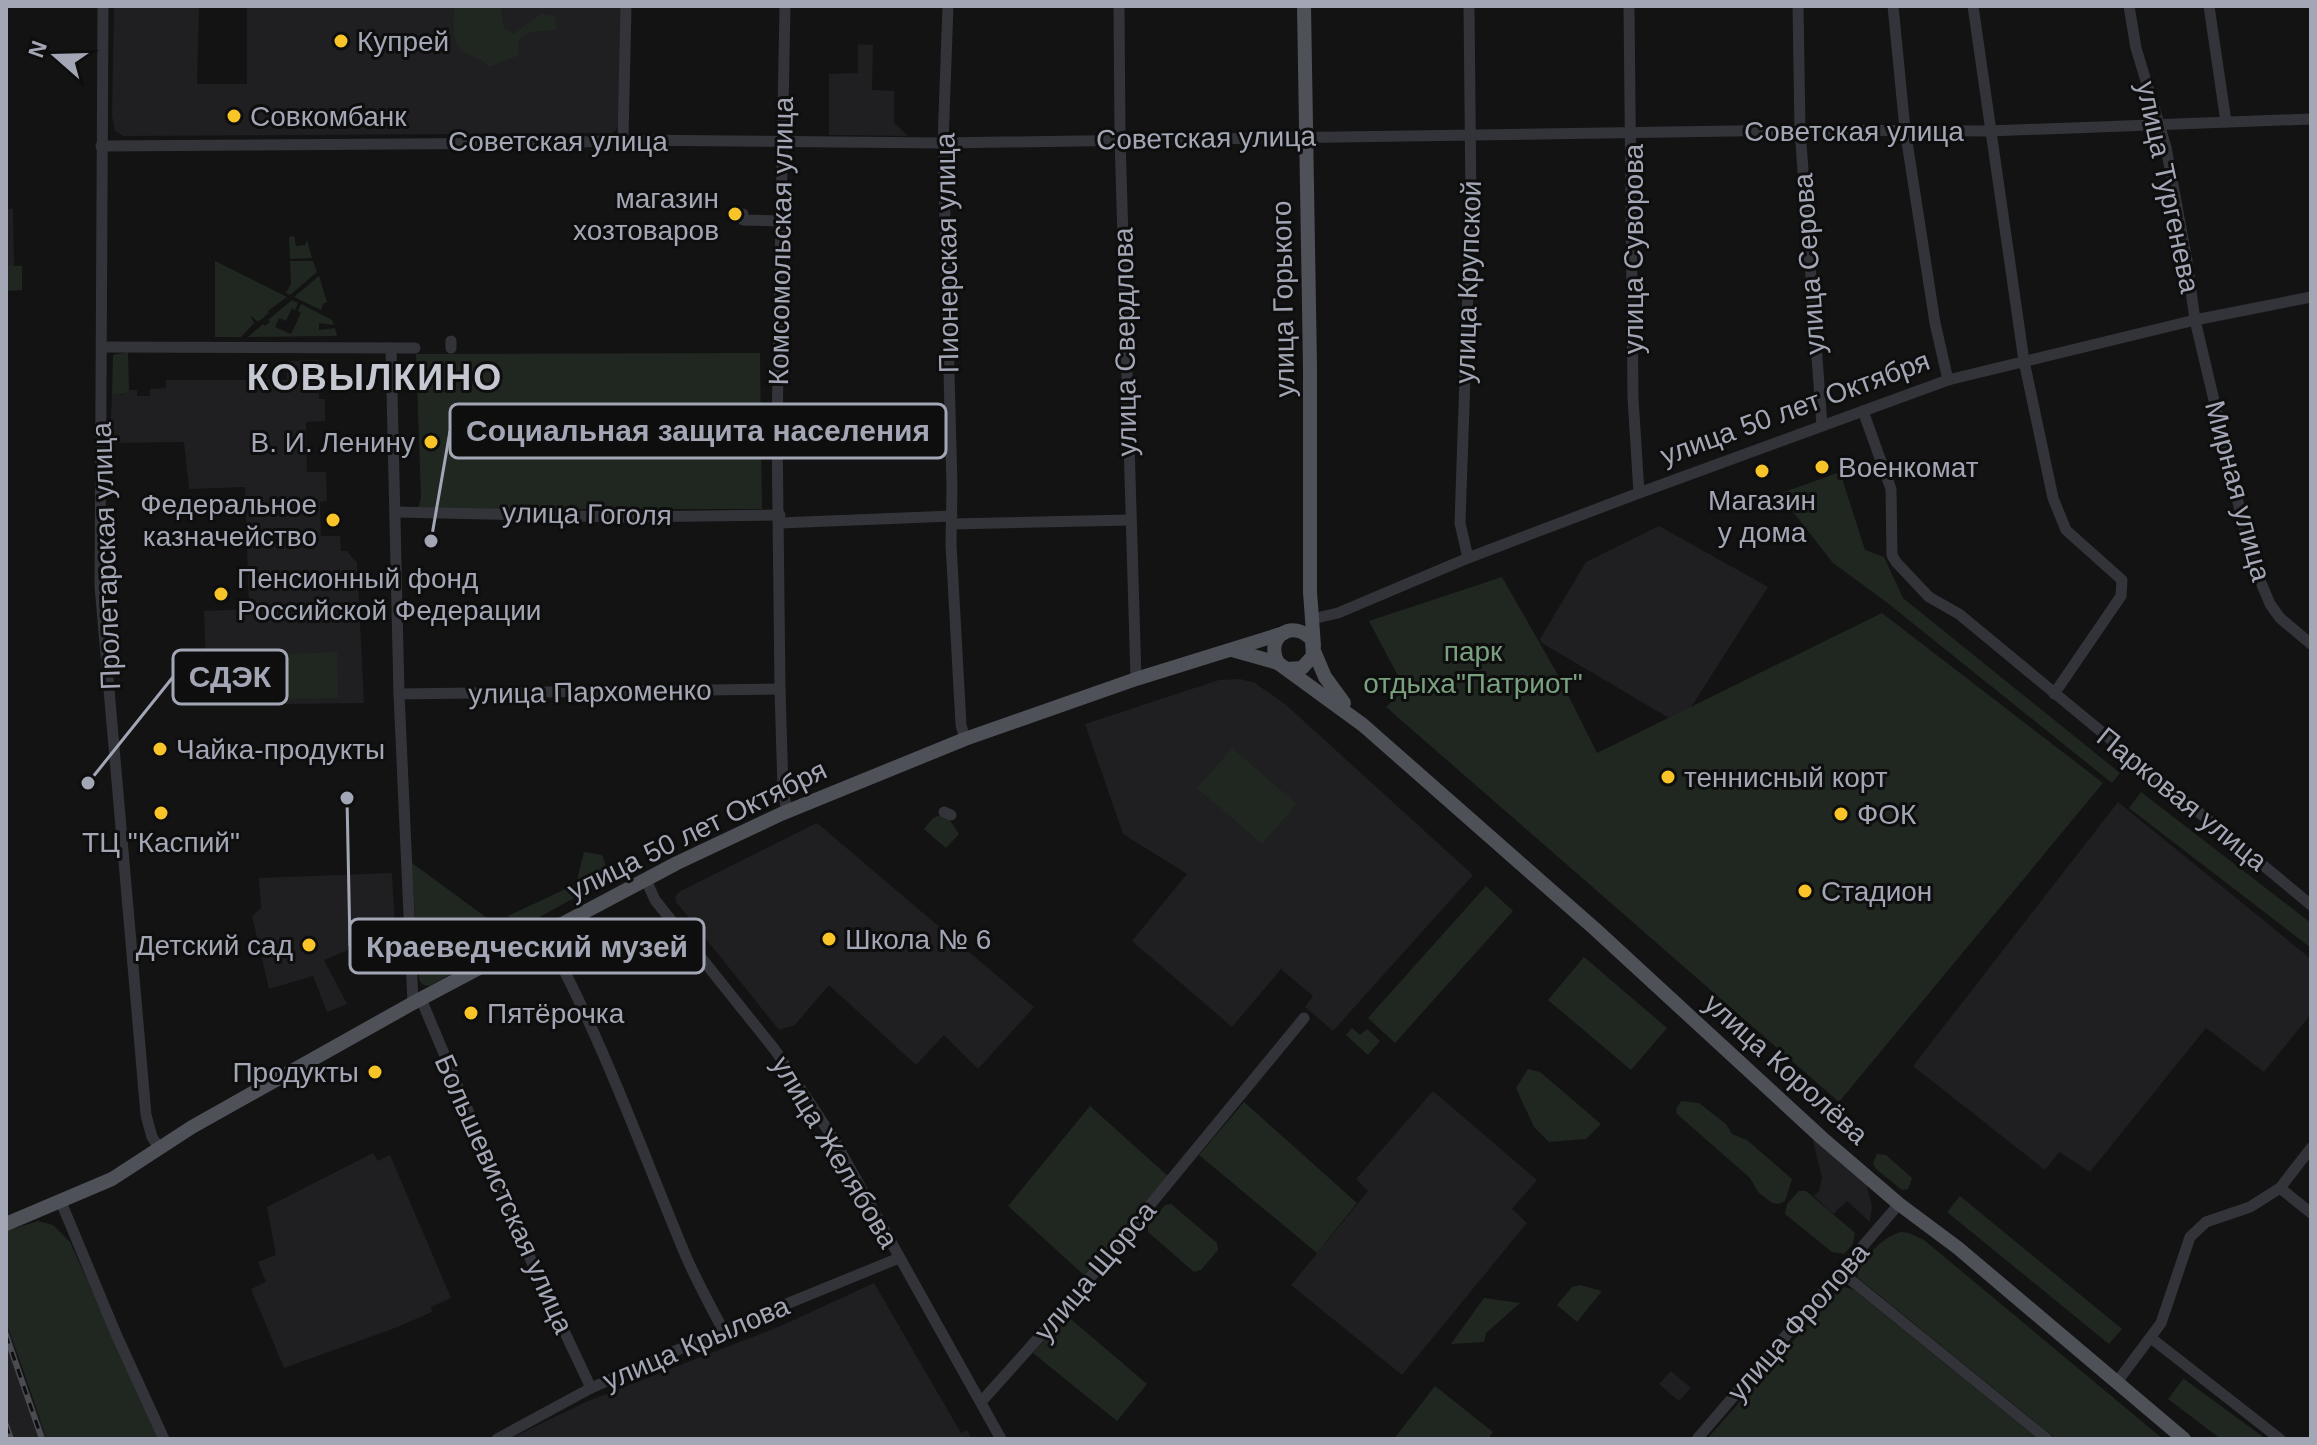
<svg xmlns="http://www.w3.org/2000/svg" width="2317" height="1445" viewBox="0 0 2317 1445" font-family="Helvetica,sans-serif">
<rect width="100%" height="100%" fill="#131314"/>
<g fill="#1f1e21">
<polygon points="114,6 199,6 197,84 247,84 247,6 624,6 618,127 613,133 123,136 115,131 112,116"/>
<polygon points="858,44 873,45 872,90 894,91 894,123 908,136 829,135 829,74 858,73"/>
<polygon points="6,209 13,209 14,266 6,266"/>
<polygon points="319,360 319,399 325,399 325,421 306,422 307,472 326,472 327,501 320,502 321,536 340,536 341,551 347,551 357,563 364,703 207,705 204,611 249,609 245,487 189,489 184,442 110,443 112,395 123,395 129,390 137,390 137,396 150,396 150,389 166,388 166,380 287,380 287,361"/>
<polygon points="1659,526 1768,587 1691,707 1669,718 1542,643 1540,639 1586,562"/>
<polygon points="1240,679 1255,683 1285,704 1473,875 1333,1031 1305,1007 1313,996 1281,969 1232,1027 1132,941 1187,874 1123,834 1085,724 1219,680"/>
<polygon points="2118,802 2311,959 2311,1014 2264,1072 2206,1028 2090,1172 2059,1152 2045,1170 1913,1066"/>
<polygon points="817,823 1034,1007 978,1069 944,1035 916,1065 829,985 795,1025 779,1030 677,903 675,897 679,892"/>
<polygon points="392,873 395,931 324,960 347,1004 327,1012 313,976 269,989 252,916 261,908 259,878"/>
<polygon points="1433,1091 1537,1180 1512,1209 1527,1223 1402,1375 1291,1285 1368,1191 1356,1179"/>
<polygon points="1816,1137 1866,1183 1872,1206 1870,1222 1847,1201 1833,1214 1814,1196 1819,1191 1822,1178 1813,1141"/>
<polygon points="373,1153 378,1161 390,1155 451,1298 431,1307 432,1312 395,1328 284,1368 251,1289 266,1282 258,1262 276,1255 267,1207"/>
<polygon points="874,1283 961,1433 967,1430 972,1439 509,1439 588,1401 783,1325"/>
<polygon points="6,1321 24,1377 47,1439 6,1439"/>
<polygon points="1671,1371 1691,1388 1679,1401 1659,1384"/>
</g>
<g fill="#1f2720">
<path d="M454 6 501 8 504 28 513 34 541 14 554 16 557 29C547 33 524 27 519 42 518 47 519 52 517 56L489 67C482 59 476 58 467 54 450 47 454 21 454 6Z"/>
<polygon points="294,236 296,246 305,245 307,240 312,258 290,259 289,237"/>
<polygon points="215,261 287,297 268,311 269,313 258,322 250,315 254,323 241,337 215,337"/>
<polygon points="290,261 313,261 317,272 290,295 286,293 291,284"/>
<polygon points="6,266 22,266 22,290 6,291"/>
<polygon points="319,276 327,302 323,304 321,310 294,297"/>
<polygon points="292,300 298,303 295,310 292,308 286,321 279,318 275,327 291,334 301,313 298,311 301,304 332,320 334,325 319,323 319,330 335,328 337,336 248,337 263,324 265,326 270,322 268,320"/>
<polygon points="128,352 129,390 126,394 112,395 113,355"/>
<polygon points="760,353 762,509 418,509 421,498 416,354"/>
<polygon points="1840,472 1865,550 1884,557 1903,598 2120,773 2112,783 1885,601 1833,563 1779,494"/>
<polygon points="1502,577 1559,677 1597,753 1882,613 2103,783 1839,1102 1386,707 1405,689 1369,621"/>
<polygon points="337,652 338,698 282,699 281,654"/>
<polygon points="1232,748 1297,804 1262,844 1197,788"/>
<polygon points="2141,792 2311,923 2311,948 2129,808"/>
<polygon points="945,813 959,834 946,848 924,829 933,818"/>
<polygon points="584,852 602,855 610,878 518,929 508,916 576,884"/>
<path d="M412 863 517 940 429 986C419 985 419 980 418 970Z"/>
<polygon points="1486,886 1513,911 1395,1043 1368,1018"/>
<polygon points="1584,957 1667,1028 1631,1070 1548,1000"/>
<polygon points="1352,1028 1360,1035 1367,1029 1380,1041 1368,1055 1346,1035"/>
<polygon points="1528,1069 1540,1072 1601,1124 1586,1139 1549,1142 1534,1127 1516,1088"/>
<polygon points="1681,1101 1699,1103 1726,1124 1732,1134 1747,1140 1792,1179 1785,1201 1778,1204 1772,1203 1758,1192 1750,1178 1677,1114 1676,1109"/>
<polygon points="1244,1102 1357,1203 1317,1253 1199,1155"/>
<polygon points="1090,1106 1169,1177 1086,1277 1008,1206"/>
<polygon points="1877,1154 1886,1155 1912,1178 1908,1189 1902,1190 1876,1169 1873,1163"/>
<polygon points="1799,1191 1806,1191 1855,1233 1853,1244 1844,1254 1832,1252 1785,1214 1787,1204"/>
<polygon points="1960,1196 2122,1329 2109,1344 1947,1212"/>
<polygon points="1171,1204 1217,1243 1218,1250 1201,1270 1194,1272 1148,1232 1148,1226 1165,1205"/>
<polygon points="38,1221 53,1225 70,1242 159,1439 47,1439 6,1321 6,1231"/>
<path d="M1901 1232 1909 1233 1924 1240 2163 1439H2056L1858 1278 1857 1270C1869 1254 1882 1237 1901 1232Z"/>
<polygon points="1580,1285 1602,1291 1577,1322 1557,1305 1572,1287"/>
<polygon points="1845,1287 1854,1290 2038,1439 1707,1439 1838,1290"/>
<polygon points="1484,1298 1520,1303 1486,1333 1484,1342 1451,1344"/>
<polygon points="1066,1315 1147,1384 1117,1421 1033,1353"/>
<polygon points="2184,1378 2184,1379 2266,1439 2221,1439 2168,1399"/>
<polygon points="1435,1386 1493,1432 1488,1439 1394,1439"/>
</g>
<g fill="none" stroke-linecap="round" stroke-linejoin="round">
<g stroke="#333439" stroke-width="11">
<polyline points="103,6 100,586 146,1115 152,1137 160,1149"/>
<polyline points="785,6 777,428 780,689 783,789 787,812"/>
<polyline points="948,6 943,143 952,487 951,544 961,725 965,739"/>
<polyline points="1119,6 1120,138 1136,679"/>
<polyline points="1629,6 1633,398 1639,493"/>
<polyline points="1798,6 1800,130 1822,425"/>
<polyline points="1893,6 1905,129 1935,323 1948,380"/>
<polyline points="1973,6 2024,361 2053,498 2066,530 2122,580 2121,596 2054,694"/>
<polyline points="2129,6 2136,48 2166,147 2187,261 2195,320 2252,561 2270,604 2280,618 2311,644"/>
<polyline points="2209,6 2226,122"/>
<polyline points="623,140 626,6"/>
<polyline points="101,146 560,143 623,140 943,143 1800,130 1989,131 2311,119"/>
<polyline points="740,214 743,214 743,220 780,221"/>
<polyline points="451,341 451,348"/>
<polyline points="102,347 415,348"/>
<polyline points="391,348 399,694 413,1003"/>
<polyline points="1863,411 1891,489 1892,555 1896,562 1929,597 1959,614 2311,905"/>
<polyline points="395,512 621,517 780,515"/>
<polyline points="780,523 952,516"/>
<polyline points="952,524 1130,520"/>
<polyline points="1468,558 1460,523 1471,203 1469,6"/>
<polyline points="1312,619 1338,613 1468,558 1639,493 1948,380 2195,320 2311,297"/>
<polyline points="399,694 780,689"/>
<polyline points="944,812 951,815"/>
<polyline points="646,880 655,900 775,1050 833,1138 1001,1439"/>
<path d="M545 934C601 1036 640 1146 685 1254 696 1280 710 1305 723 1330"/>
<polyline points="421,999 533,1265 591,1388"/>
<polyline points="2280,1188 2311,1213"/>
<polyline points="61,1202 116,1334 164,1439"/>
<polyline points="1841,1272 2047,1439"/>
<polyline points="2151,1338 2280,1439"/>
<polyline points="2117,1382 2161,1323 2190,1237 2206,1222 2250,1207 2280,1188 2311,1148"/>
<polyline points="981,1402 1066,1307 1304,1018"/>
<polyline points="497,1439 591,1388 723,1330 899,1258"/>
<polyline points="1697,1439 1899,1204"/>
</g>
<g stroke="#4f5159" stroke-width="14">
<polyline points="1304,6 1310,366 1310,592 1314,646"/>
<polyline points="1232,650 1278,663"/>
<polyline points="1314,651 1325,677 1344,703"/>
<path d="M1287 669 1302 668 1313 656 1312 640C1293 618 1264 637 1278 663L1363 725 1595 929 1822 1138 1899 1204 1958 1248 2184 1439"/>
<polyline points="6,1224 112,1179 192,1127 413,1003 677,863 781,814 965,739 1136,679 1284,633"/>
</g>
<defs>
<g id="rail">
<polyline points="6,1335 42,1439"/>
<polyline points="6,1425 11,1439"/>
</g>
</defs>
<use href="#rail" stroke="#4a4c52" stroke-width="6"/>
<use href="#rail" stroke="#0e0e0f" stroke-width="3" stroke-dasharray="9" stroke-linecap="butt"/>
</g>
<g fill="#f8c427" stroke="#0e0e0f" stroke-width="3">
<circle cx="341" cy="41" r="8"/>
<circle cx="234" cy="116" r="8"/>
<circle cx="735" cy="214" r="8"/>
<circle cx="431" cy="442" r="8"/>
<circle cx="1822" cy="467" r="8"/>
<circle cx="1762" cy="471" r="8"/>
<circle cx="333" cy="520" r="8"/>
<circle cx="221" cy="594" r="8"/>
<circle cx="160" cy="749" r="8"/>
<circle cx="1668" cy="777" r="8"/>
<circle cx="161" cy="813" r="8"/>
<circle cx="1841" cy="814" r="8"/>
<circle cx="1805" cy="891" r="8"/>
<circle cx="829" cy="939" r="8"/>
<circle cx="309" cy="945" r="8"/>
<circle cx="471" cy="1013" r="8"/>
<circle cx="375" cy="1072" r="8"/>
</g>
<g text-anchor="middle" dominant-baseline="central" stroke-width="6" stroke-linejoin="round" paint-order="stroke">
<g font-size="28" fill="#a3a7b5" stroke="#0e0e0f" text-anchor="start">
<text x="357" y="41">Купрей</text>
<text x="250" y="116">Совкомбанк</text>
<text x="719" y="198" text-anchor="end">магазин<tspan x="719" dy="32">хозтоваров</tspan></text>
<text x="415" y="442" text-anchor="end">В. И. Ленину</text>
<text x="1838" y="467">Военкомат</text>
<text x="1762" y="500" text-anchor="middle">Магазин<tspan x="1762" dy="32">у дома</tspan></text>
<text x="317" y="504" text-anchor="end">Федеральное<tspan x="317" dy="32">казначейство</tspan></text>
<text x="237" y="578">Пенсионный фонд<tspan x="237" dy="32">Российской Федерации</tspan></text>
<text x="176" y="749">Чайка-продукты</text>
<text x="1684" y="777">теннисный корт</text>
<text x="1857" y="814">ФОК</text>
<text x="161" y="842" text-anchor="middle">ТЦ "Каспий"</text>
<text x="1821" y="891">Стадион</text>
<text x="845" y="939">Школа № 6</text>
<text x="293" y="945" text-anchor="end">Детский сад</text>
<text x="487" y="1013">Пятёрочка</text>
<text x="359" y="1072" text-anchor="end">Продукты</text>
</g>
<g font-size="28" fill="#a3a7b5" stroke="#0e0e0f">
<text x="1854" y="131">Советская улица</text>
<text transform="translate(1206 138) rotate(-1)">Советская улица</text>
<text x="558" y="141">Советская улица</text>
<text transform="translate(2168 187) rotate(78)">улица Тургенева</text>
<text transform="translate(781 241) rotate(-89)">Комсомольская улица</text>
<text transform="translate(1633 249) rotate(-90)">улица Суворова</text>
<text transform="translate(947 253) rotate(-91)">Пионерская улица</text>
<text transform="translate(1809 264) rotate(-94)">улица Серова</text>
<text transform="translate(1468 282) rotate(-88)">улица Крупской</text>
<text transform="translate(1283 299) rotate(-91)">улица Горького</text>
<text transform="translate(1125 342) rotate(-91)">улица Свердлова</text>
<text transform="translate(1795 408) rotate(-20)">улица 50 лет Октября</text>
<text transform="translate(2238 491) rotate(75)">Мирная улица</text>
<text transform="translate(587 514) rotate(1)">улица Гоголя</text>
<text transform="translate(106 556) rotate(-92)">Пролетарская улица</text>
<text transform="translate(590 692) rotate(-1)">улица Пархоменко</text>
<text transform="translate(2182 799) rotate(39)">Парковая улица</text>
<text transform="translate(697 830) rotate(-26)">улица 50 лет Октября</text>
<text transform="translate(1786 1069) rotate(42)">улица Королёва</text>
<text transform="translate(835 1152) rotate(59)">улица Желябова</text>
<text transform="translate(504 1194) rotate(66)">Большевистская улица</text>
<text transform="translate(1095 1271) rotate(-50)">улица Щорса</text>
<text transform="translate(1798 1322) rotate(-49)">улица Фролова</text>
<text transform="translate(696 1343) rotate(-23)">улица Крылова</text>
</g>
<g font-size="28" fill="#7aa17f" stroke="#0e0e0f">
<text x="1473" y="651">парк<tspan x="1473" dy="32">отдыха"Патриот"</tspan></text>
</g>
<g font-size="36" font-weight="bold" letter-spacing="2" fill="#c5c7d1" stroke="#0e0e0f">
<text x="375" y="377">КОВЫЛКИНО</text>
</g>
</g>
<path fill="none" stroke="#a3a7b5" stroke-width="3" d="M431 541L450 431M88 783L173 677M347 798L350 946"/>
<g fill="#a3a7b5" stroke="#0e0e0f" stroke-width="3">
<circle cx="431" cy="541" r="8"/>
<circle cx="88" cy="783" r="8"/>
<circle cx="347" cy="798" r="8"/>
</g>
<g fill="#0e0e0f" stroke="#a3a7b5" stroke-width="3">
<rect x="450" y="404" width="496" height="54" rx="8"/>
<rect x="173" y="650" width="114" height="54" rx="8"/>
<rect x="350" y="919" width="354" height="54" rx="8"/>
</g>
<g font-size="30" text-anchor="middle" font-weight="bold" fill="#a3a7b5">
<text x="698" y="441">Социальная защита населения</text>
<text x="230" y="687">СДЭК</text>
<text x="527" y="957">Краеведческий музей</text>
</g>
<rect width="2317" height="1445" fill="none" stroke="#a3a7b5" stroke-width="16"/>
<g transform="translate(56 56) rotate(290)" stroke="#0e0e0f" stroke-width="6" paint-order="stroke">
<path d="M0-6L14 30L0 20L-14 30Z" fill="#a3a7b5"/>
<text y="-12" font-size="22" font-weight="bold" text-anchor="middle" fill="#a3a7b5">N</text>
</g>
</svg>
